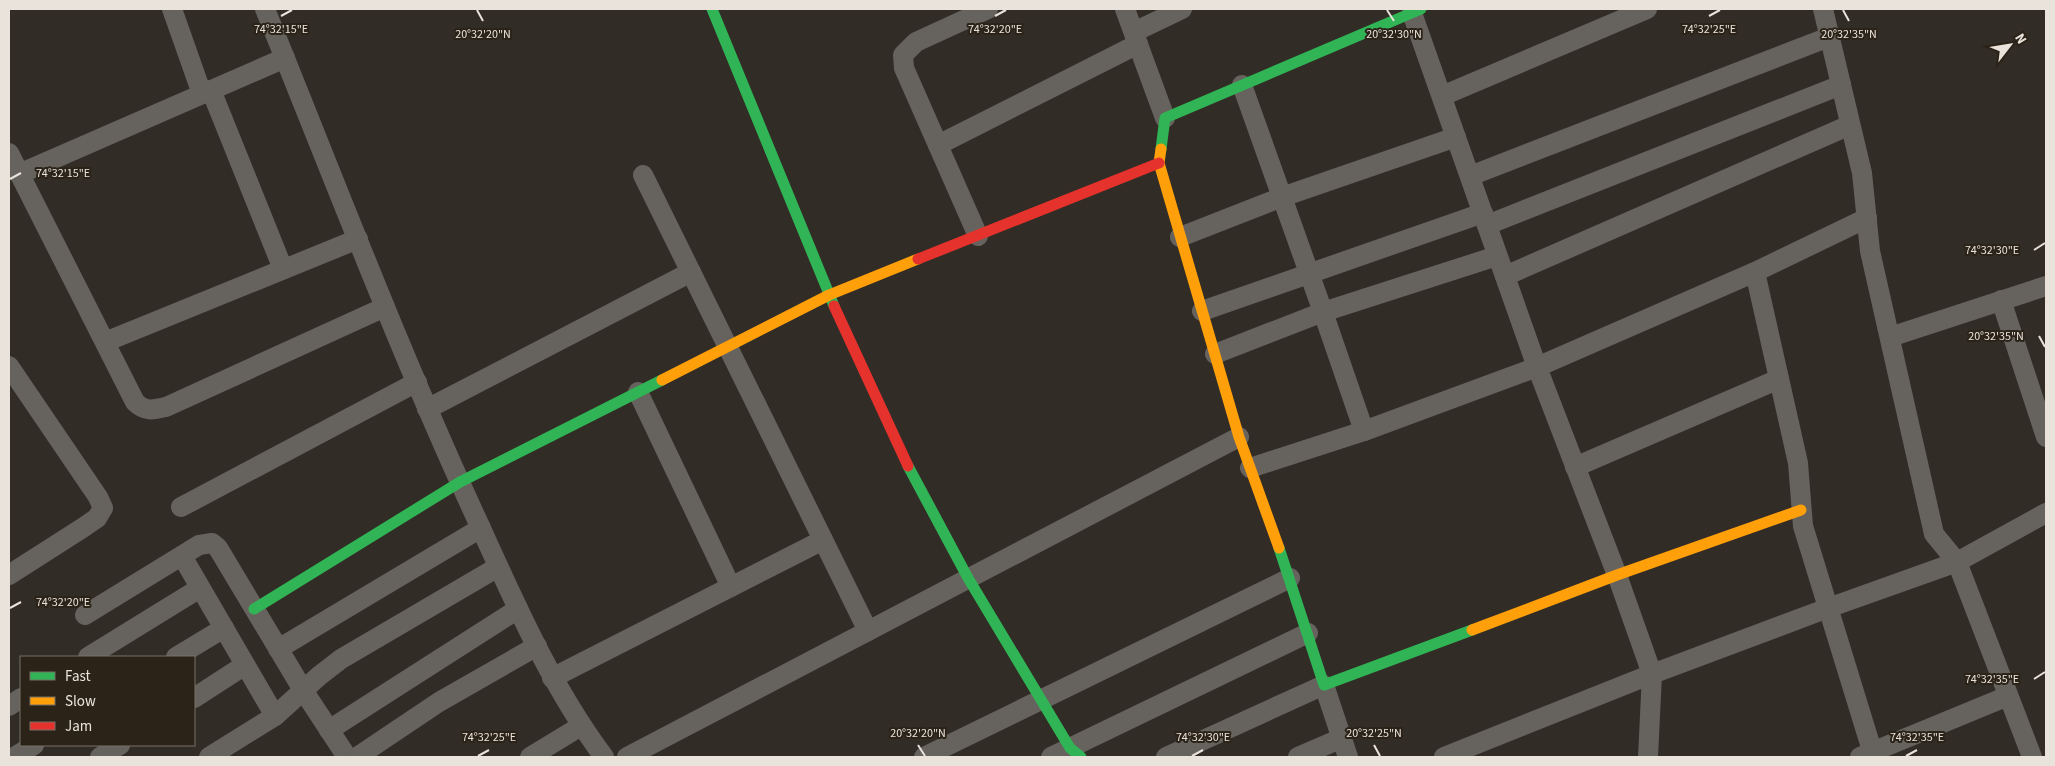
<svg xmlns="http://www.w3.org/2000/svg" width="2055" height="766" viewBox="0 0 2055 766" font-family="'Source Sans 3',sans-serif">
<rect width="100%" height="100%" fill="#312c26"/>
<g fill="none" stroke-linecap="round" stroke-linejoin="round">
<g stroke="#66625d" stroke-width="20">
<polyline points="172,9 202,94"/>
<path d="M265 9C335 181 401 356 479 524 516 605 551 686 604 757"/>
<polyline points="1125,9 1165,118"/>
<polyline points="1823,9 1862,173 1870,251 1934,534 1957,562 2032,757"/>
<polyline points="1412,13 1537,367 1617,575 1652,674 1648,757"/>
<polyline points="1134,32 1182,9"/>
<polyline points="1242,85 1323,312 1364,431"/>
<polyline points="211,90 283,269"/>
<polyline points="1442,96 1647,9"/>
<polyline points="938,145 1138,44"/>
<path d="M9 153 135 402C145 412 153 410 166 407L385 307"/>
<polyline points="19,174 285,58"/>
<polyline points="643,175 868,631"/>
<polyline points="1470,176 1829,37"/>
<polyline points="1487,225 1841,85"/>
<polyline points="978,236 904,68 903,55 916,42 988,9"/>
<polyline points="1180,237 1282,197 1456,137"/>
<polyline points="1755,272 1798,463 1803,526 1874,757"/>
<polyline points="1505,276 1850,125"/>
<polyline points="2001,300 2046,437"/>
<polyline points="1202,311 1483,213"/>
<polyline points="1890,337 2046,286"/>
<polyline points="105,342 358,239"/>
<polyline points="1215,354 1323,312 1497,256"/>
<polyline points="9,366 98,497 103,508 97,518 84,527 9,575"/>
<polyline points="638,392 731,587"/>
<polyline points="427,409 691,272"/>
<polyline points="1575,467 1779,379"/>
<polyline points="1250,468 1364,431 1537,367 1755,272 1867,218"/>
<polyline points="181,507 417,382"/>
<polyline points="182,556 275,716"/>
<polyline points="85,615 199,545 212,543 218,548 303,690 347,757"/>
<polyline points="278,649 481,528"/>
<polyline points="88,657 200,588"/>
<polyline points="176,657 224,628"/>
<polyline points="552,678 823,540"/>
<polyline points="194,698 245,665"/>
<polyline points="9,706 21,698"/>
<polyline points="329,730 518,609"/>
<polyline points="14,757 34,745"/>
<polyline points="100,757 120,745"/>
<polyline points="209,757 275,716 319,676 341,659 498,567"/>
<polyline points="357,757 439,702 537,646"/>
<polyline points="530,757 581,726"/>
<polyline points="627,757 1239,437"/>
<polyline points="924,757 1290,578"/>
<polyline points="1051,757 1308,633"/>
<polyline points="1166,757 1324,685 1348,757"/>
<polyline points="1298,757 1342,738"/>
<polyline points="1444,757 1652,674 1828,608 1957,562 2046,513"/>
<polyline points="1860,757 2008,696"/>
</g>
<g stroke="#30b455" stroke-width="11">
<polyline points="712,9 834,306"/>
<polyline points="1161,149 1165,118 1421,9"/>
<polyline points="908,466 968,578 1070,748 1081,757"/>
<polyline points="1279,548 1324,685 1472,630"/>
<polyline points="254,609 460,482 662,380"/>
</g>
<g stroke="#ff9f0a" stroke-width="11">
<polyline points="1161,149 1159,163 1239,437 1279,548"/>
<polyline points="662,380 829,295 918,259"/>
<polyline points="1472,630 1617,575 1801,510"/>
</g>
<g stroke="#e5322d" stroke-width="11">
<polyline points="918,259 1159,163"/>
<polyline points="834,306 908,466"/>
</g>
</g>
<path fill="none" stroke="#e9e3dc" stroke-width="2" d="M477 10 483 21M1387 10 1394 21M1843 10 1849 21M281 16 292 10M995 16 1006 10M1709 16 1720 10M10 179 21 173M2034 250 2045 243M2039 336 2045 347M10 608 21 602M2034 679 2045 672M918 745 925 756M1374 745 1380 756M478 756 489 750M1192 756 1203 750M1906 756 1917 750"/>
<g font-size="12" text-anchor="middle" fill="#e9e3dc" stroke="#2b2318" stroke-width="4" stroke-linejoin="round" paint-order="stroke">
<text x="281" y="33">74°32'15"E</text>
<text x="995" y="33">74°32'20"E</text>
<text x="1709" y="33">74°32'25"E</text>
<text x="483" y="38">20°32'20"N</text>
<text x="1394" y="38">20°32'30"N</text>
<text x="1849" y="38">20°32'35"N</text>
<text x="63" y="177">74°32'15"E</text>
<text x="1992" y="254">74°32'30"E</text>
<text x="1996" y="340">20°32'35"N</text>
<text x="63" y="606">74°32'20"E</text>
<text x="1992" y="683">74°32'35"E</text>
<text x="918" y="737">20°32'20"N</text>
<text x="1374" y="737">20°32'25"N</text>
<text x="489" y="741">74°32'25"E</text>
<text x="1203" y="741">74°32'30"E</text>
<text x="1917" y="741">74°32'35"E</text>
</g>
<rect width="2055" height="766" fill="none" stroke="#e9e3dc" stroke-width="20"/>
<rect x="20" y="656" width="175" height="90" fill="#2b2318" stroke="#777066"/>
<rect x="30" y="672" width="25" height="8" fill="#30b455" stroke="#777066"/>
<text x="65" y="681" font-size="15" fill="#e9e3dc">Fast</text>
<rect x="30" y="697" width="25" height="8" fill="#ff9f0a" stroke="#777066"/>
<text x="65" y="706" font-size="15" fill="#e9e3dc">Slow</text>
<rect x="30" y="722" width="25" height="8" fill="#e5322d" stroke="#777066"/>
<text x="65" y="731" font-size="15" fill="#e9e3dc">Jam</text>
<g transform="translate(2010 45) rotate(59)" stroke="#2b2318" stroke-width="4" paint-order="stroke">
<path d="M0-4L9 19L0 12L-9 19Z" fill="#e9e3dc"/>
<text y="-8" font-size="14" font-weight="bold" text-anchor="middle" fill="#e9e3dc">N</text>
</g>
</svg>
